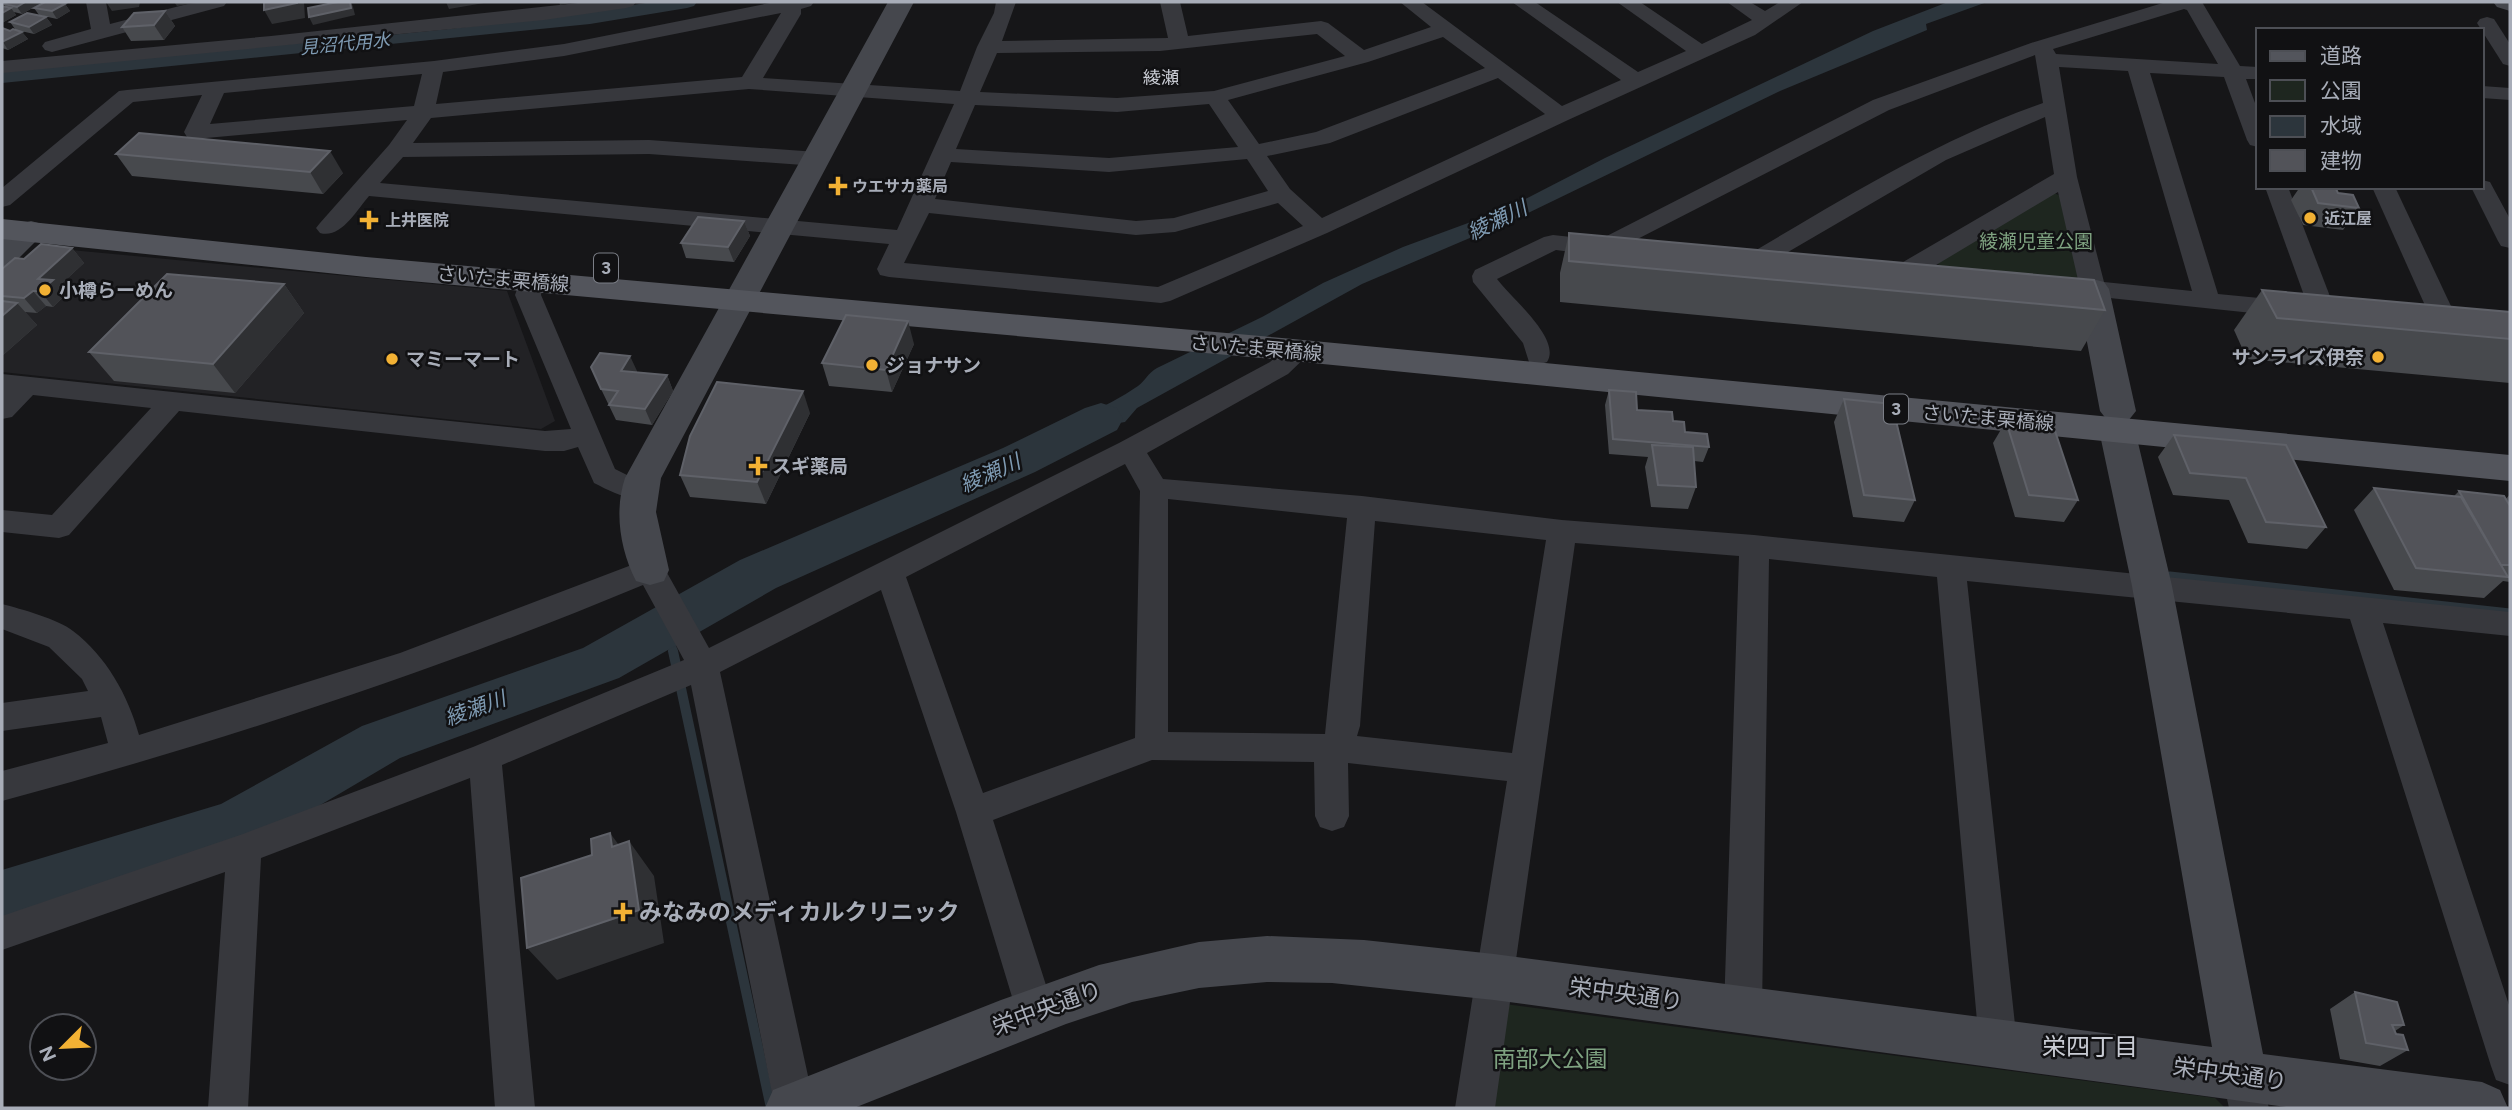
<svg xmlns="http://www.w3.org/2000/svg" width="2512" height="1110" viewBox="0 0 2512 1110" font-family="Figtree,'Noto Sans JP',sans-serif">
<rect width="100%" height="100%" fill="#161618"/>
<polygon fill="#222225" points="60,249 507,291 555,421 541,429 2,372 2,275"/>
<g fill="#1e261f">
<polygon points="2049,190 2062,197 2080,280 1941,268 1936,261"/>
<polygon points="1505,1004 2215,1098 2225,1108 1490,1108"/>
</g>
<path fill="#2c353c" d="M1948 2H1987L1926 24 1927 30 1780 91 1526 214 1362 284 1137 408 1125 422 1102 426 1046 453 1029 440C1065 423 1105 409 1138 386 1145 381 1148 373 1157 368L1262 317 1323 283 1403 247 1506 209 1605 158 1873 31Z"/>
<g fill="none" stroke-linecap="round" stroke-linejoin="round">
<g stroke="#2c353c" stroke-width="7">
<polyline points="2170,575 2510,612"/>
<polyline points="668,625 674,652"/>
</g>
<polyline stroke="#2c353c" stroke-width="10" points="673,651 771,1108"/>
<path fill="#2c353c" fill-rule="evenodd" d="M652 2H697L694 6 687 8 590 24 2 83V71L55 64C254 46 455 34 652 2Z"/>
<polygon fill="#2c353c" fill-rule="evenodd" points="1101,403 1117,408 1123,419 1117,430 1035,472 776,588 619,678 400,758 256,843 2,924 2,870 221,804 362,726 583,648 740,560 1003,448 1085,408"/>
<g fill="#37383d" fill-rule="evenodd">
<polygon points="86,2 106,2 110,24 195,2 227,2 224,6 52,52 45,50 42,46 45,42 91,29"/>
<polygon points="587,2 636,2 633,6 626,8 544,20 2,73 2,61 271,36"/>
<path d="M775 2H814L811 6 801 9V14L763 78 960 91 977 47 994 13 996 2H1016L1002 41 1168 38 1160 2H1180L1188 36 1321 21 1328 23 1364 50 1431 27 1400 2H1422L1562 106 1621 80 1512 2H1535L1638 72 1686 51 1617 2H1640L1702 44 1752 20 1727 2H1750L1765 11 1780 2H1803L1755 35 1568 120 1327 233 1170 301 1161 303 889 277 880 275 877 269 889 244 369 196C356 211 341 239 320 233L316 228 320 223 389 145 407 120 195 139 187 137 184 132 202 95 133 102 10 205 2 207V188L119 91 127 90 434 61 564 44ZM781 13 742 77 436 104 443 72 564 56ZM1317 34 1345 56 1214 91 1117 98 980 92 997 53 1160 51ZM1443 37 1485 68 1316 132 1259 144 1228 100 1368 62ZM422 74 414 106 210 124 224 93ZM1498 78 1545 114 1322 218 1290 189 1267 156 1330 143ZM749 89 954 104 897 230 380 183 403 157 649 154 817 166 825 164 828 159 825 154 817 152 649 140 413 143 431 118ZM1209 104 1238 147 1109 158 956 149 975 105 1117 112ZM1247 159 1268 191 1174 218 1136 221 935 199 951 162 1109 172ZM1278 203 1303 226 1158 287 904 263 929 213 1136 235 1175 232Z"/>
<path d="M2166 2H2202L2240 66 2258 67V79H2246L2258 111V147L2250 145 2247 140 2224 77 2150 73 2218 294 2290 301 2299 303 2303 309 2299 315 2290 317 2062 293 2059 287 2062 281 2078 280 2058 192 1916 277 1907 279 1898 277 1895 271 1898 265 2054 174 2045 117 1946 160 1764 266 1755 269 1746 266 1743 261 1746 256C1843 199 1937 140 2043 103L2035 55 1889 110 1618 249 1616 253 1602 256 1556 250 1497 279C1511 298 1562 339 1547 362L1538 365 1529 362 1523 343 1473 282 1472 276 1475 270 1544 237 1553 235 1599 240 1873 100 2031 43ZM2184 9 2187 10 2218 64 2056 54 2053 49ZM2059 67 2128 71 2192 291 2104 282 2077 177Z"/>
<polygon points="2487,17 2494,19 2510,44 2510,66 2503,64 2477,23 2480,19"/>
<polygon points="2482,86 2510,88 2510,100 2482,98"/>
<polygon points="2482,180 2490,182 2510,219 2510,248 2501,246 2498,241 2471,187 2482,187"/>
<polygon points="2265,187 2288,187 2336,312 2332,318 2323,320 2314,318 2310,312"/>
<polygon points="2372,187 2395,187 2458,321 2454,327 2445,329 2436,327 2432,321"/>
<path d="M531 273 540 275 543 281 541 295 615 469 629 476 649 481 653 488 649 495C629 502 612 492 594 483L578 447 564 451H545L179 411 69 535 59 538 2 532V510L52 515 151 408 33 395 12 417 2 419V374L545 431 571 429 515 295 522 275Z"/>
<path d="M1299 342 1308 345 1312 351 1288 374 1147 453 1163 479 1362 496 1562 520 1754 535 2510 612V636L2383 623 2510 1008V1085L2496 1080 2491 1066 2350 619 1967 581 2017 1043 2012 1057 1998 1062 1984 1057 1979 1043 1937 577 1769 559 1762 1010 1756 1023 1743 1029 1730 1023 1724 1010 1739 556 1575 543 1495 1108H1455L1507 781 1348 763 1349 816 1344 827 1332 831 1320 827 1315 816 1314 762 1152 760 993 820 1054 1010 1048 1023 1035 1029 1022 1023 1016 1010 956 812 881 590 720 672 815 1108H775L691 685 502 765 535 1108H495L470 778 261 858 248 1108H208L225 872 2 950V916L243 834 473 747 684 660 643 585C434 672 220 742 2 801V771L108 743 101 717 2 731V703L88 691 82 679 49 647 2 629V604C21 609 58 619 73 631 106 656 128 695 139 735L400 653 650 558 661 562 709 648 1119 443 1270 362 1290 345ZM1125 464 1140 491 1135 738 983 793 906 577ZM1168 499 1347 518 1325 734 1168 732ZM1375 521 1546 540 1512 753 1357 736 1360 726Z"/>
<polygon points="2242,1056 2256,1062 2269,1108 2229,1108 2222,1076 2228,1062"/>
</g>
<g fill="#45474d" fill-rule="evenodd">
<path d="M888 2H914L661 478 656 512 669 570 664 581 650 585 636 581C620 550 614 511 625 478Z"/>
<polygon points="2493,2 2510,2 2510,11 2497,7"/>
<polygon points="31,221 42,224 46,231 13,264 2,267 2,240 20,224"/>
<polygon points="2093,279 2104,282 2109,289 2136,411 2128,421 2135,430 2172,586 2263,1054 2482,1082 2500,1090 2508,1108 2294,1108 1494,1000 1332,983 1267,982 1199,988 1132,1002 1066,1024 854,1108 765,1108 773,1090 1001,1000 1099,965 1199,942 1267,936 1364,940 1494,954 2212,1047 2132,586 2099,430 2107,420 2100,411 2077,289 2082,282"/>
</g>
<polygon fill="#53555c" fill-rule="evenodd" points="2,219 366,257 1282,338 2510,455 2510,481 1282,360 366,277 2,239"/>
</g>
<g fill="#47494d">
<polygon points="41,3 22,14 14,12 16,15 2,23 2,6 6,7 4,4"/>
<polygon points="65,4 70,11 57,19 39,15 34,8"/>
<polygon points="165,11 175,26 164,40 131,41 122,27"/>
<polygon points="46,17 52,25 34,34 21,31 28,39 8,50 2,48 2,28 10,31 15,29 10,22"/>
<polygon points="2258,80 2258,91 2255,86"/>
<polygon points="116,154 343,173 323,194 132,176"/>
<polygon points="2300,187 2335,187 2338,193 2359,208 2343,230 2303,225 2291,200"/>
<polygon points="744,221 750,236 734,262 686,258 681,243"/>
<polygon points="1569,233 2105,310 2081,351 1560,302 1560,273"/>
<polygon points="72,248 84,263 58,287 65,295 53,307 46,306 37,313 25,312 37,325 2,356 2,269 24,259"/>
<polygon points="284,284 304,313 235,393 114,381 89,352"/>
<polygon points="2262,290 2510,312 2510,383 2247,359 2234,330"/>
<polygon points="914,344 892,392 829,386 822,363"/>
<polygon points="637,371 637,372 667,375 673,391 652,425 616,420 601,389"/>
<polygon points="1609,390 1637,410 1685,432 1709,447 1703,462 1694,461 1696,487 1688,509 1651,507 1645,467 1648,457 1609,454 1605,405"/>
<polygon points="1844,399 1915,500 1904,522 1853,517 1834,422"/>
<polygon points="810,413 766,504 690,497 680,475"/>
<polygon points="2006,421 2078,500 2064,522 2015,517 1993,443"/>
<polygon points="2174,435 2286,445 2326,527 2307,549 2248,543 2229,500 2173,495 2158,457"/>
<polygon points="2374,488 2454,496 2459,491 2506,499 2510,494 2510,582 2503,581 2484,598 2394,590 2354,510"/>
<polygon points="2355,992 2404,1025 2395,1031 2408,1050 2380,1066 2340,1059 2330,1009"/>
</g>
<g fill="#2f3033">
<polygon points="25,2 40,2 41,3 22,14 17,7"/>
<polygon points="106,2 140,2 139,7 112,11"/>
<polygon points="174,2 202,2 177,6"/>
<polygon points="297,2 304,2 305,18 272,24 264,10"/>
<polygon points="351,2 353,7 355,15 313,25 309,17"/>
<polygon points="446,2 484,2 484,3 449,9"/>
<polygon points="559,2 576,2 560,5"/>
<polygon points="65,4 70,11 57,19 52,11"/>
<polygon points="11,8 16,15 2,23 2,13"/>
<polygon points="165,11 175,26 164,40 154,25"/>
<polygon points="46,17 52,25 34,34 29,27"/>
<polygon points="22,32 28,39 8,50 3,42"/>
<polygon points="330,151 343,173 323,194 310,172"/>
<polygon points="744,221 750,236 734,262 728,247"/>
<polygon points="72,248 84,263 58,287 65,295 53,307 40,291 38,279"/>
<polygon points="284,284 304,313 235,393 213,364"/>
<polygon points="33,291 46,306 37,313 24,298"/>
<polygon points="17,303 37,325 2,356 2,316"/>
<polygon points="908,321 914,344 892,392 886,370"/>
<polygon points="630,356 637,371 628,386 621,371"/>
<polygon points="667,375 673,391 652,425 645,409"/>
<polygon points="803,391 810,413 766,504 757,482"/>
<polygon points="610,833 633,864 629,841 654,876 664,943 557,980 527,948 612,847"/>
</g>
<g fill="#525359" stroke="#5f6168" stroke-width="2">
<polygon points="8,2 25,2 17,7 4,4"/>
<polygon points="45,2 55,2 65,4 52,11 34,8"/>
<polygon points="264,2 297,2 297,3 264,10"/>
<polygon points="338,2 350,2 351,8 309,17 308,8"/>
<polygon points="2,6 11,8 2,13"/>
<polygon points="165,11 154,25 122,27 134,13"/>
<polygon points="27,13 46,17 29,27 10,22"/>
<polygon points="2,28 10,31 13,29 22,32 2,42"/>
<polygon points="139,133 330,151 310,172 116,154"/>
<polygon points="2311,187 2335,187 2338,193 2353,195 2359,208 2318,203"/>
<polygon points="698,217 744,221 728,247 681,243"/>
<polygon points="1569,233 2094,280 2105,310 1569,261"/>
<polygon points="41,244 72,248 38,279 53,280 40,291 33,291 24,298 2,296 2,269 15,258 24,259"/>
<polygon points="167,274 284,284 213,364 89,352"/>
<polygon points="2262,290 2510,312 2510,339 2277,318"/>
<polygon points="2,301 17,303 2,316"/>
<polygon points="846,315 908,321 886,370 822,363"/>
<polygon points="600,353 630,356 621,371 667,375 645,409 609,405 618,391 601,389 591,367"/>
<polygon points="717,382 803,391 757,482 680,475 690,436"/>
<polygon points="1609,390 1636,392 1637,410 1672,412 1673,421 1684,422 1685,432 1707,434 1709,447 1613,439"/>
<polygon points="1844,399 1892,404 1915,500 1864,495"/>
<polygon points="2006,421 2053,425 2078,500 2029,495"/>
<polygon points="2174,435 2286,445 2326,527 2266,522 2246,478 2190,473"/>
<polygon points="1652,445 1693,447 1696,487 1658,485"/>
<polygon points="2374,488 2461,497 2508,577 2416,568"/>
<polygon points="2459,491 2504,496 2510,506 2510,565 2501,565"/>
<polygon points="610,833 612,847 629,841 639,910 527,948 521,878 592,855 591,839"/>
<polygon points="2355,992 2397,1002 2404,1025 2392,1025 2396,1034 2403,1035 2408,1050 2366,1043"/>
</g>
<g fill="#f2b134" stroke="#111113" stroke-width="2.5">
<path d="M834.5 175.5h7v7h7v7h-7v7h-7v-7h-7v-7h7z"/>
<circle cx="2310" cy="218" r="7"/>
<path d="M365.5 209.5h7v7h7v7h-7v7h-7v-7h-7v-7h7z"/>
<circle cx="45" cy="290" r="7"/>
<circle cx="2378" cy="357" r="7"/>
<circle cx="392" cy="359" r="7"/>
<circle cx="872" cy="365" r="7"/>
<path d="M754.5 455.5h7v7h7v7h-7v7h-7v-7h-7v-7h7z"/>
<path d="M619.5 901.5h7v7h7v7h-7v7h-7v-7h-7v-7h7z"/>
</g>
<g text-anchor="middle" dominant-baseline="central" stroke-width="5" stroke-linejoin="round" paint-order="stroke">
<g font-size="16" font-weight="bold" fill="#a8adb8" stroke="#111113" text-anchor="start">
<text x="852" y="186">ウエサカ薬局</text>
<text x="2324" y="218">近江屋</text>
<text x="385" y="220">上井医院</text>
</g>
<g font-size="18" font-style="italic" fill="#7f9bb3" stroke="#111113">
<text transform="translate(345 44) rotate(-5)">見沼代用水</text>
</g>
<g font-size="18" fill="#c9ccd4" stroke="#111113">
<text x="1161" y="78">綾瀬</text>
</g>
<g fill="#111113" stroke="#7b7e86" stroke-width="2">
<rect x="594" y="253.5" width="24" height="29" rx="5"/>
<rect x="1884" y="394.5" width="24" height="29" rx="5"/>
</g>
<g font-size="18" font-weight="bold" fill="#a8adb8">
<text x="606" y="268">3</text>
<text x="1896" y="409">3</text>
</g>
<g font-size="19" fill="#7fa381" stroke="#111113">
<text x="2036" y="241">綾瀬児童公園</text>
</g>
<g font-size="19" fill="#a8adb8" stroke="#111113">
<text transform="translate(503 279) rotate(5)">さいたま栗橋線</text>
<text transform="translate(1256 348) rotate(5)">さいたま栗橋線</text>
<text transform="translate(1988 418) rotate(5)">さいたま栗橋線</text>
</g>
<g font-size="19" font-weight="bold" fill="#a8adb8" stroke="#111113" text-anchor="start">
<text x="59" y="290">小樽らーめん</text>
<text x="2364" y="357" text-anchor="end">サンライズ伊奈</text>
<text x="406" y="359">マミーマート</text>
<text x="886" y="365">ジョナサン</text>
<text x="772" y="466">スギ薬局</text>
</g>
<g font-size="21" font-style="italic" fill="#7f9bb3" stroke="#111113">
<text transform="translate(1497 220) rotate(-26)">綾瀬川</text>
<text transform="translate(990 473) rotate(-24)">綾瀬川</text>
<text transform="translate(475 708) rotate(-20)">綾瀬川</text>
</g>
<g font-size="23" font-weight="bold" fill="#a8adb8" stroke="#111113" text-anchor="start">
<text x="639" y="912">みなみのメディカルクリニック</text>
</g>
<g font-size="23" fill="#a8adb8" stroke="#111113">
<text transform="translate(1626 994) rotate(8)">栄中央通り</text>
<text transform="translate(1047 1008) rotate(-20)">栄中央通り</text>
<text transform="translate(2230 1074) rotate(8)">栄中央通り</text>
</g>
<g font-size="23" fill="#7fa381" stroke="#111113">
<text x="1550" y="1059">南部大公園</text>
</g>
<g font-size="24" fill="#c9ccd4" stroke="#111113">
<text x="2090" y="1046">栄四丁目</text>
</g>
</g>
<rect width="2512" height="1110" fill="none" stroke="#a8adb8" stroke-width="7"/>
<rect x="2256" y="28" width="228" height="161" fill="#111113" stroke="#4d4f55" stroke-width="2"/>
<rect x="2270" y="51" width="35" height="10" fill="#53555c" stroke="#4d4f55" stroke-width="2"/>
<text x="2320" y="63" font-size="21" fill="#a8adb8">道路</text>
<rect x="2270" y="80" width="35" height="21" fill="#1e261f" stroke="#4d4f55" stroke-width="2"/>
<text x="2320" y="98" font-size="21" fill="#a8adb8">公園</text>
<rect x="2270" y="116" width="35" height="21" fill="#2c353c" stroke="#4d4f55" stroke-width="2"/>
<text x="2320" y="133" font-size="21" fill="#a8adb8">水域</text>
<rect x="2270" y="150" width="35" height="21" fill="#525359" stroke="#4d4f55" stroke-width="2"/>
<text x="2320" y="168" font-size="21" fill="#a8adb8">建物</text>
<g transform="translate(63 1047) rotate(246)"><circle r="33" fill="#111113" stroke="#4d4f55" stroke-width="2"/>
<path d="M0-5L12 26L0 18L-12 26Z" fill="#f2b134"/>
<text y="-10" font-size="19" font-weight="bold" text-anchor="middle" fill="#a8adb8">N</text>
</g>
</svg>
